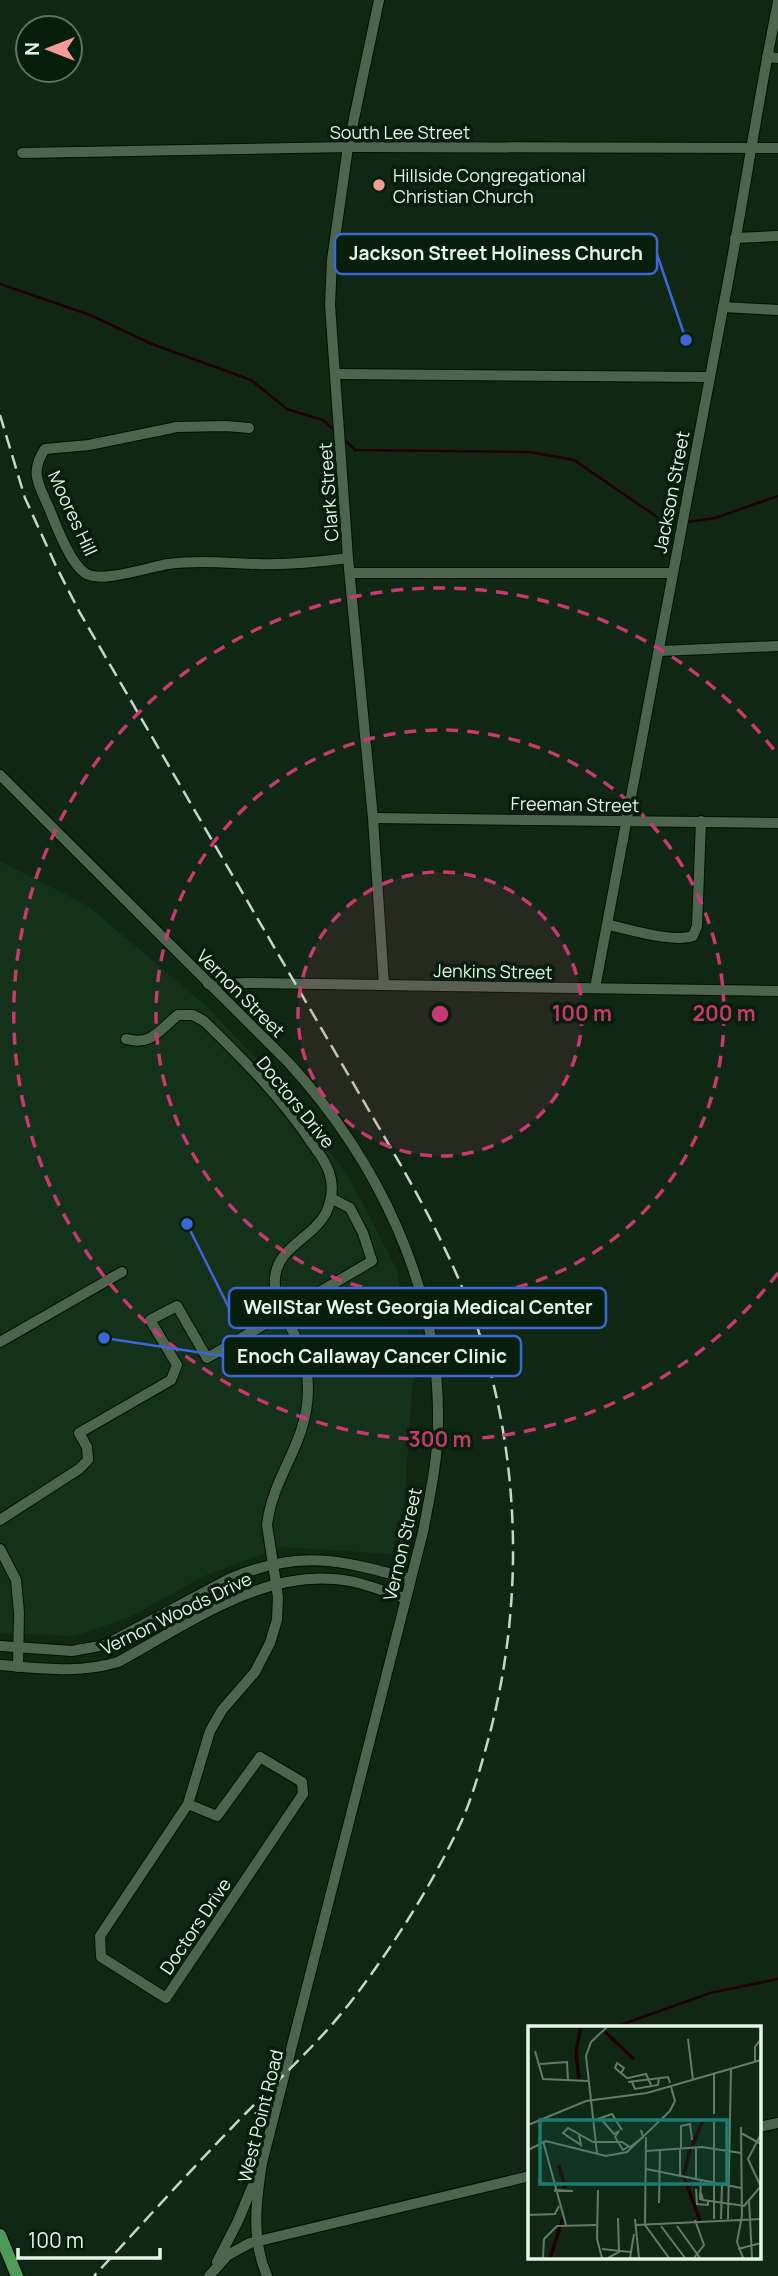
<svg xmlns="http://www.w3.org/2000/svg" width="778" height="2276" viewBox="0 0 778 2276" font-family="Manrope,sans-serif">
<rect width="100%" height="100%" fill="#102813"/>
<polygon fill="#143219" points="0,861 88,906 206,1006 280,1084 350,1179 396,1268 414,1361 404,1506 392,1554 282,1547 204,1576 130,1617 74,1636 0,1633"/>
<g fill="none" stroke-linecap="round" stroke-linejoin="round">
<g stroke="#200002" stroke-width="2.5">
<polyline points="0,284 90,315 152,344 251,380 287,409 323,420 332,428"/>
<polyline points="347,442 355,450 530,452 574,460 660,519 674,520"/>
<polyline points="686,522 715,518 778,496"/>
<polyline points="612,2028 710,1993 778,1979"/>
</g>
<defs>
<g id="minor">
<polyline points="379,0 348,147 332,260 330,305 348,558 373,818 384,985"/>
<polyline points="767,57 778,58"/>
<polyline points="22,153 348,147 778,148"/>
<polyline points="735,238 778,236"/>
<polyline points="723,307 778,310"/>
<polyline points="335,374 709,377"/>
<path d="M249 428 226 426 177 427 89 445 45 449C29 472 39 485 49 508 56 525 70 563 85 573 100 584 149 567 168 564 198 560 228 563 258 564 288 565 318 562 348 558"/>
<polyline points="350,573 671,573"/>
<polyline points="660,651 778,646"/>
<path d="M0 775 288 1062C377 1159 440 1287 438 1422 438 1459 430 1495 423 1532L262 2163C256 2201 251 2239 267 2276"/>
<polyline points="373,818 778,823"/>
<path d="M608 925C630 929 672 943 693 936L697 926 701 821"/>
<polyline points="208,984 249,983 778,991"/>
<path d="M595 988C639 762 679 535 723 308 743 206 757 104 778 2"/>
<path d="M126 1039C152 1046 159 1030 178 1015H193L204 1021C243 1059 283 1099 313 1145 319 1153 326 1162 329 1172 334 1186 332 1200 326 1213 312 1239 278 1246 275 1278 273 1303 289 1321 298 1342 304 1356 308 1373 308 1389 308 1444 273 1474 267 1525L278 1597 277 1620 270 1643 255 1672 222 1710 210 1731 188 1804 100 1936 101 1957 166 1998 303 1794 302 1782 260 1757 217 1816 188 1804"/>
<polyline points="0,1342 122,1272"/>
<polyline points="0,1520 79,1469 88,1460 87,1447 79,1433 171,1380 177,1365 150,1320 177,1306 207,1358 372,1261 363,1233 350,1208 331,1198"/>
<polyline points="0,1549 16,1580 19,1613 18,1667"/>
<path d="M0 1646 72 1651 105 1645 231 1578C301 1549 341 1560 410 1579"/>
<path d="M0 1665C40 1668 79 1674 118 1662 183 1627 256 1573 333 1579 358 1580 382 1591 405 1598"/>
<polyline points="759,2127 778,2123"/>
<polyline points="217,2262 238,2221 255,2180"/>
<polyline points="209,2276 228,2255 250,2243 530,2176"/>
</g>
<polyline id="major" points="0,2235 17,2276"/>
</defs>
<use href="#minor" stroke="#001001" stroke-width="12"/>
<use href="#major" stroke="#001001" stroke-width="15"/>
<use href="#minor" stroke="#4c664e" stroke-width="10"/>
<use href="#major" stroke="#4f995b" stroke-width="12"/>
<path stroke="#c6d6c7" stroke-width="2.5" stroke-dasharray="14 7" stroke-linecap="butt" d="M0 415 25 498 56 566 80 613 403 1169C434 1224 463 1281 482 1342 522 1472 523 1614 487 1744 479 1773 471 1802 458 1829 431 1886 396 1941 359 1991 326 2036 284 2074 246 2113 194 2166 145 2221 94 2276"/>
</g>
<circle cx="440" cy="1014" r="142" fill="#c73970" fill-opacity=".12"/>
<g fill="none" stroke="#c73970" stroke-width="3.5" stroke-dasharray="12 9">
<circle cx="440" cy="1014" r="142"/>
<circle cx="440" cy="1014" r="284"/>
<path d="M778 1273A426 426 0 1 1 778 755"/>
</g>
<circle fill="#f59b97" stroke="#061e0a" stroke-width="2.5" cx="379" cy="185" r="7"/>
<g text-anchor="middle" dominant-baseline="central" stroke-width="7" stroke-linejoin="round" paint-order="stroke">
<g font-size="18" fill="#e6f5e7" stroke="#061e0a">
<text x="400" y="132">South Lee Street</text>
<text transform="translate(328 492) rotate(-94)">Clark Street</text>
<text transform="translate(671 492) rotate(-79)">Jackson Street</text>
<text transform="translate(73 513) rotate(65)">Moores Hill</text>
<text transform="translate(575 804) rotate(1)">Freeman Street</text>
<text transform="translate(493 971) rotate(1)">Jenkins Street</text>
<text transform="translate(241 993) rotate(45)">Vernon Street</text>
<text transform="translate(296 1102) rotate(51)">Doctors Drive</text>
<text transform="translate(402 1544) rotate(-77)">Vernon Street</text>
<text transform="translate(176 1613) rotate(-26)">Vernon Woods Drive</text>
<text transform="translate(195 1926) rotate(-56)">Doctors Drive</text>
<text transform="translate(260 2116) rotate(-76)">West Point Road</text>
</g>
<g font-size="18" fill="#e6f5e7" stroke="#061e0a" text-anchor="start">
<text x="393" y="175">Hillside Congregational<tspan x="393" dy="21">Christian Church</tspan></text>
</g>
</g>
<g transform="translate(528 2026)">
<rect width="233" height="233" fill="#102813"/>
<path fill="none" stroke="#200002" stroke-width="3.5" d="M77 6 106 33M51 53 48 26 53 0M164 120 176 92M31 139 37 162M156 149 162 123M156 151 172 195M22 232 35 192"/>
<path fill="none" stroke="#667a68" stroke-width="2" d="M160 13 165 54M7 25 15 53 60 55M227 35V21L233 13M12 38 39 36 40 55M93 47 96 42 89 37 87 42 99 52H100L118 48 123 59M100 56 140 51 142 57M104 56 107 63 130 59 131 52M186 88V48M73 93 86 108 90 106 87 111 95 124 100 121M64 95 84 88 94 104M186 96V193M0 99 58 75 119 67 233 34M213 101 214 190 209 216 215 232M213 107 233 118M233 108 220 133 233 161M51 109 53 119 35 107 40 102 65 116H94L102 121 115 111 113 104M118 111 117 199 141 232M15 115 38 199M153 122V100L162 98 164 114M0 124 18 115 78 130 99 126 142 85 147 75 143 61M118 125 174 121 213 127M69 127 58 30 63 16 80 0M118 143 213 162M152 149V123M168 152V121M168 163 169 178 180 179V174M70 164 69 213 74 232M26 165H45L26 164M173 167 175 174 172 173 173 153M175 174 217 180M221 174 224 232M131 177 132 124M216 180 233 160M0 189 27 188 31 180M107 193 111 232M193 193 194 157M200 193 203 43M108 199 233 193M133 200 157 232M149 200 172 232M74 223 102 226M210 223 233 217M15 232 16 213 29 200 68 199M80 232 91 226 90 192M102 232 106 208M166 232 176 219 167 194"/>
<path fill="#1a7c74" fill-opacity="0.15" stroke="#1a7c74" stroke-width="3.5" d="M12 94H199V158H12Z"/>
<rect width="233" height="233" fill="none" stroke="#e6f5e7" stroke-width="3.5"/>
</g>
<circle cx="440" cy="1014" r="10" fill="#c73970" stroke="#061e0a" stroke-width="3.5"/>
<g font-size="21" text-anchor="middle" font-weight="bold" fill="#c73970" stroke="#061e0a" stroke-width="7" stroke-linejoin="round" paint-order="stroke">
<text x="582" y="1021">100 m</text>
<text x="724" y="1021">200 m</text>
<text x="440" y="1447">300 m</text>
</g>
<path fill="none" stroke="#3b67da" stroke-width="2.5" d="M686 340L657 254M187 1224L229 1308M104 1338L223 1356"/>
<g fill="#3b67da" stroke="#061e0a" stroke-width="2.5">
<circle cx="686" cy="340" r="7"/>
<circle cx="187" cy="1224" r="7"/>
<circle cx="104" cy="1338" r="7"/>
</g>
<g fill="#061e0a" stroke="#3b67da" stroke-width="2.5">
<rect x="335" y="234" width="322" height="40" rx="7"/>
<rect x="229" y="1288" width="377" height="40" rx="7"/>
<rect x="223" y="1336" width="298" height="40" rx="7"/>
</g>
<g font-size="19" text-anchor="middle" font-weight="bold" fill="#e6f5e7">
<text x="496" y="260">Jackson Street Holiness Church</text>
<text x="418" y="1314">WellStar West Georgia Medical Center</text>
<text x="372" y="1363">Enoch Callaway Cancer Clinic</text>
</g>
<g transform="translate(49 49) rotate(270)"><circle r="33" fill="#061e0a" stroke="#607462" stroke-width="2"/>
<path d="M0-5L12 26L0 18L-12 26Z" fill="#f59b97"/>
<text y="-10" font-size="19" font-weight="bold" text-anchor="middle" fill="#e6f5e7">N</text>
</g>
<path d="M18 2248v10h142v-10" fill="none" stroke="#e6f5e7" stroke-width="3.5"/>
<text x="28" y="2248" font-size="21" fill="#e6f5e7" stroke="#061e0a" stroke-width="5" paint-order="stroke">100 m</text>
</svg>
